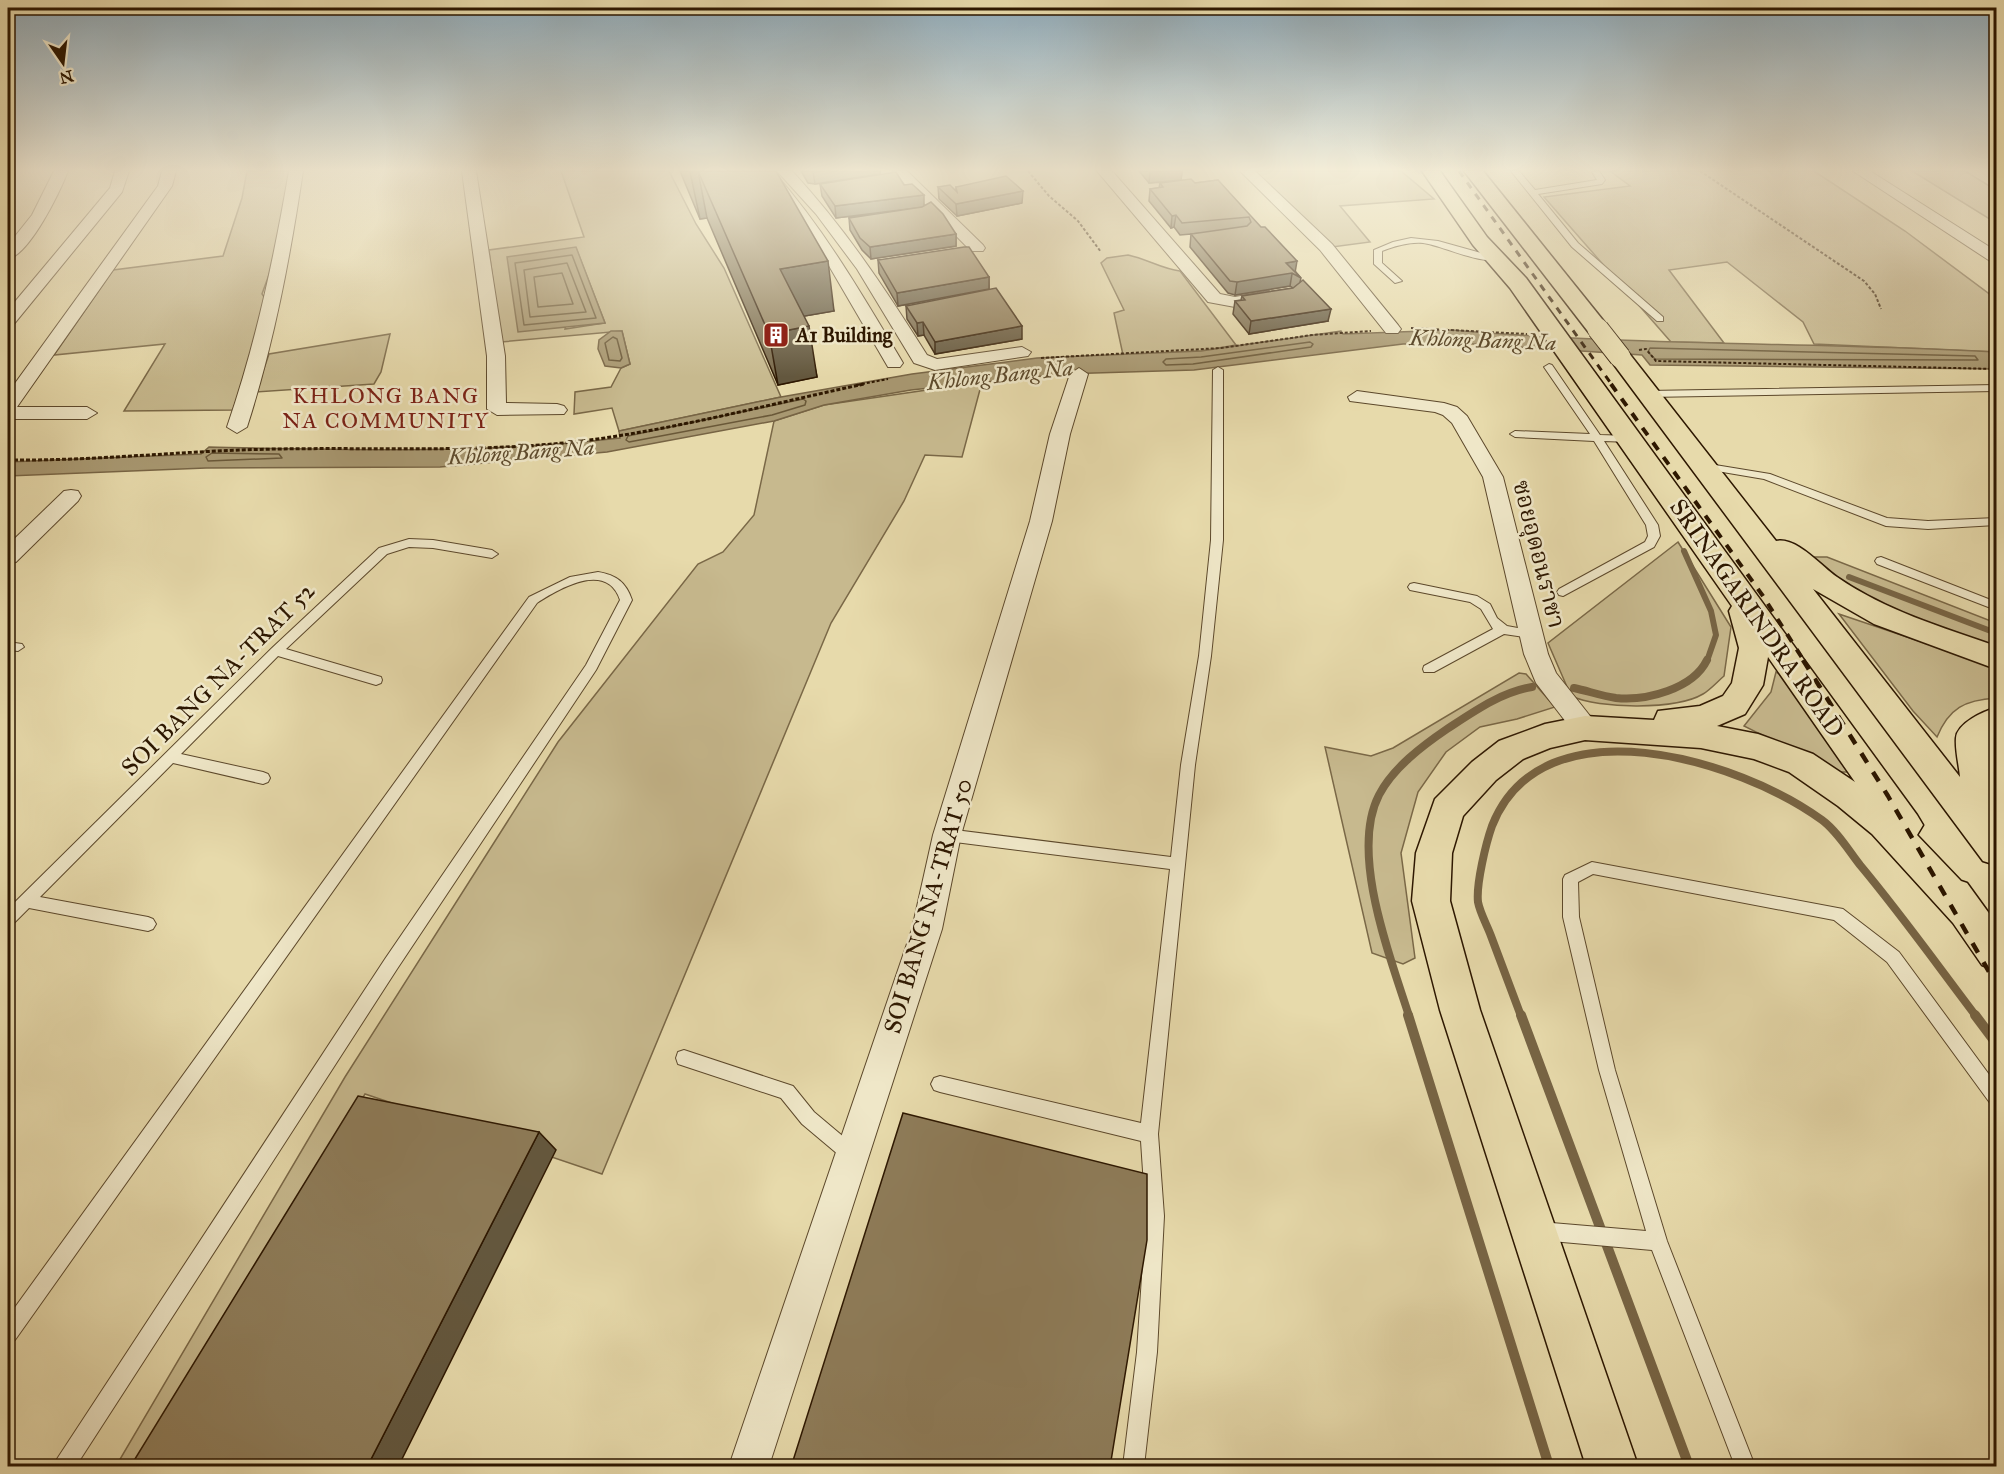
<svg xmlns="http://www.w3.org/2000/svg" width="2004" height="1474" viewBox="0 0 2004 1474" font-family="'IM FELL Great Primer','Noto Serif Thai',serif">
<rect width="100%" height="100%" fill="#e7daab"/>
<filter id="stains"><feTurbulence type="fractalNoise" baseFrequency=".00333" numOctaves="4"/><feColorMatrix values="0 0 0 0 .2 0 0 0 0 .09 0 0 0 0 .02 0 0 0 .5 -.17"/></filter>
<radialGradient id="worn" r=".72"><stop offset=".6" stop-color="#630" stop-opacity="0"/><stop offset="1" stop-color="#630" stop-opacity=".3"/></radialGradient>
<g fill="#c7b98e" stroke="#7a6847" stroke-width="1.5" fill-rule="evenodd">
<polygon points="247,171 292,171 278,250 262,294 268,303 233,410 124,411 165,344 54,355 113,270 223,256 242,198"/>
<path d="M561 171H669L696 224 724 268 781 397 619 431 612 408 574 414 575 392 611 387 621 368 630 364 622 331 501 342 489 250 584 237ZM576 248 605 323 565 329Z"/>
<polygon points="1252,171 1401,171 1434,199 1340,206 1370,242 1332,247"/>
<polygon points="1610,171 1814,171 1905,231 1996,299 1996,352 1814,344 1803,322 1727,262 1669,270 1724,343 1671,342 1544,197 1630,186"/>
<polygon points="1912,171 1965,171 1996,190 1996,223"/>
<path d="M1128 255C1147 259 1162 269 1180 271L1236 345 1201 351 1123 355 1114 313 1124 310 1101 263 1107 258Z"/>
<polygon points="390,334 381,372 374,384 256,392 269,354"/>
<polygon points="982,382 962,457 925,455 904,501 831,623 602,1174 365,1094 153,1466 116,1466 345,1077 558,742 698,564 723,552 754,515 774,421 824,405"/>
<path d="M1678 542 1731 627 1724 676C1717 682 1710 690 1703 694 1676 710 1599 709 1571 696L1548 643Z"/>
<polygon points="1813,557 1827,557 1996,623 1996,650 1872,603 1833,575"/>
<path d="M1839 614 1996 667V698C1965 700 1949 708 1937 737L1913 711Z"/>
<polygon points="1776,672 1785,678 1848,772 1836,772 1744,726 1771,692"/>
<polygon points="1519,673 1526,674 1555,707 1517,719 1480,727 1446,752 1418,792 1401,853 1415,958 1403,964 1372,953 1325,747 1371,756 1393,748"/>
</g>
<g fill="#a89871" stroke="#776444" stroke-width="1.5">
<polygon points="576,247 605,323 518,332 507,257"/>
<path d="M1452 330C1633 346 1815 342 1996 352V369L1650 365 1642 355 1458 343 1403 344 1194 370 1061 374 911 390 824 405 774 421 607 452 440 467 206 468 8 476V462L201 454 209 447C346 450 483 454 620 438L619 431 781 397 912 374 1037 358 1201 351 1341 331 1343 334Z"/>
<polygon points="611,331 622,331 630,364 621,368 605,366 598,349 599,340"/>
</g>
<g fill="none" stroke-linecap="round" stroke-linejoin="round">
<g stroke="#6a5838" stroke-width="1.5">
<polygon points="572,255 596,318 524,325 515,263"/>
<polygon points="567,263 586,312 530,317 524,270"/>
<polygon points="562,273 573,304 538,307 534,277"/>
<polygon points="613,337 617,339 622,358 620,361 609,360 605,343"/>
<polygon points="1310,342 1313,344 1311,347 1193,364 1166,365 1163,362 1166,359 1201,357"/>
<polygon points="1650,348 1975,356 1978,360 1655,359 1648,352"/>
<polygon points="803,399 806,401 805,405 772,415 629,442 626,440 628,436"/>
<polygon points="212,453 279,454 282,458 208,461 206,457"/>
</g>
<g stroke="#776444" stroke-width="6">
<polyline points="1684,551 1711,611 1716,635 1707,661"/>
<polyline points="1849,577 1996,633"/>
</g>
<g stroke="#776444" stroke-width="8">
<path d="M1574 688C1588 691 1602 696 1616 698 1646 701 1693 689 1707 660"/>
<path d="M1409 1016C1391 959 1349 853 1379 795 1393 768 1422 746 1447 729 1473 712 1501 692 1532 687"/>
<path d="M1521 1016C1511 990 1501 963 1491 936 1487 925 1480 913 1478 902 1476 884 1486 843 1492 826 1542 699 1740 760 1822 820 1837 831 1849 851 1860 865 1901 914 1938 966 1976 1016"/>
</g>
<g stroke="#776444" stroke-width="10">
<polyline points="1408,1015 1549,1466"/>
<polyline points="1521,1015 1689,1466"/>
<polyline points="1975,1015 1996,1043"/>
</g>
<defs>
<g id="lane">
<polygon points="1511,171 1519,171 1535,190 1597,180 1592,172 1599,171 1605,180 1602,184 1538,194 1578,243 1663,317 1663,321 1657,321 1572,247"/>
<path d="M1411 238 1438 241 1499 258C1486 267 1441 245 1423 243 1408 242 1396 246 1382 251V263L1402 281 1395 283 1374 264V250L1393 242Z"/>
<polygon points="1549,364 1552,365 1600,435 1630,436 1635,439 1630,442 1604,441 1658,525 1660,536 1654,547 1563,596 1559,595 1557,592 1559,589 1645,542 1648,536 1646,525 1594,441 1515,437 1510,434 1515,431 1590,434 1544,367"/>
<polygon points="1218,367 1223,370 1223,540 1211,656 1195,765 1158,1134 1164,1216 1157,1352 1144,1466 1123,1466 1137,1352 1146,1216 1141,1141 940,1092 934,1090 931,1084 934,1078 940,1076 1141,1123 1170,869 947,841 942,839 940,835 942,831 947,829 1171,857 1181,765 1199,656 1211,540 1213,370"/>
<polygon points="1996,385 1996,391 1648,397 1643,394 1648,391"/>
<polygon points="1703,463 1770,474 1887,518 1928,521 1996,518 1996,525 1928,529 1886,526 1764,479 1699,468 1699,464"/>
<polygon points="409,539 433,540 492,550 498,554 492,558 433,548 409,547 387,554 286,649 381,677 382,680 381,683 376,685 278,656 181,754 263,772 268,774 270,778 268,782 263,784 173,763 40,897 148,917 153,919 156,924 153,929 148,931 29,908 13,924 8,926 8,909 272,648 379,548"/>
<polygon points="1881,557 1996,602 1996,610 1877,564 1875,561 1877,558"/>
<path d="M598 572C616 575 626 582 632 600L596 670 397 969 76 1466H54L57 1459 385 959 586 665 620 600C607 561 560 588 537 603L15 1340 8 1343V1317L529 597 570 577Z"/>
<polygon points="1414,583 1477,596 1490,604 1497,618 1507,626 1535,631 1537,634 1531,638 1504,634 1434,672 1424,672 1423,669 1424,666 1493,629 1481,609 1470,602 1410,590 1408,587 1410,584"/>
<polygon points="8,642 22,644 24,647 18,651 8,650"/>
<polygon points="1592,862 1843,909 1899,952 1996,1084 1996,1105 1990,1103 1887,962 1834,920 1593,874 1578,882 1579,917 1615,1070 1667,1241 1755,1466 1735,1466 1652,1250 1540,1240 1533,1238 1531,1231 1533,1224 1540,1222 1646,1231 1599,1070 1563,917 1563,879 1565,875"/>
<polygon points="684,1050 793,1086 814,1112 858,1149 861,1155 858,1161 852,1164 846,1161 802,1124 781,1098 678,1064 676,1058 678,1052"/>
</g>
<g id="street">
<path d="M54 171H68C60 192 30 254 8 259V245L32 215Z"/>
<polygon points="115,171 129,171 122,192 14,324 8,325 8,310 110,188"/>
<polygon points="162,171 176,171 172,186 17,407 87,407 97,413 87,419 8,419 8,393 158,186"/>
<path d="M289 171H303C290 258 274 343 247 427L237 433 227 427C256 343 274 258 289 171Z"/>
<polygon points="462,171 476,171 505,356 506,403 557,404 564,406 567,410 564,414 497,415 487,409 487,356"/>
<path d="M758 171H773C825 230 863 296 903 363L900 367H888L825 259 794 213Z"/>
<path d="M777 171H792C845 228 886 290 927 355L937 359 1022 347 1031 352 1028 356 935 370 914 363 857 269 816 214Z"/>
<polygon points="892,171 907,171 983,245 985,248 983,251 971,251"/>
<polygon points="1097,171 1112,171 1220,294 1235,297 1269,291 1277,296 1275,300 1235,307 1208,302"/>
<polygon points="1240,171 1255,171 1332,244 1398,325 1401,329 1398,333 1386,333 1320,250"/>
<polygon points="1853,171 1870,171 1996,251 1996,263 1990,261"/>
<polygon points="1079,368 1088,374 1070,434 1052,521 961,835 942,929 769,1466 729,1466 912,929 933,835 1030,521 1050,434 1070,374"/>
<polygon points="1357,391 1444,403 1457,407 1467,416 1503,477 1548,654 1556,673 1594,721 1598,728 1594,735 1585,738 1576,735 1536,683 1524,654 1483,477 1452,423 1443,415 1435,412 1350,401 1348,397"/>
<polygon points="71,490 78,491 81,496 78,501 16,562 8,564 8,545 64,491"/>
</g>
<g id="primary">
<path d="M1422 171H1440L1487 237 1526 278 1917 815 1923 825 1917 835 1961 881 1967 883 1996 923V970L1982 965 1953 923 1872 834 1838 806 1789 772 1754 759 1701 748 1585 740 1550 748 1523 759 1496 780 1463 816 1452 853 1450 901 1480 1010 1638 1466H1586L1440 1010 1412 901 1416 853 1435 799 1472 762 1499 741 1545 724 1585 716 1654 720 1658 711 1700 706 1723 696 1732 683 1739 648 1729 611 1732 606 1510 288 1473 245ZM1768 657 1855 782 1813 754 1758 734 1717 726 1745 714 1763 685Z"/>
<polygon points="1464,171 1483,171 1606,324 1609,329 1606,334 1590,334"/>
<path d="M1620 350 1628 352 1776 541C1796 536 1821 566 1837 577 1886 611 1942 627 1996 646V669L1874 624 1813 589 1960 777C1959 765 1955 750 1956 738 1957 723 1984 711 1996 708V737L1989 742 1996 786V865L1983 861 1612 362 1608 357 1612 352Z"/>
</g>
</defs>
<use href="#lane" stroke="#5c482b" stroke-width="2"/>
<use href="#street" stroke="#5c482b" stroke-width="2"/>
<use href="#primary" stroke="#2d1700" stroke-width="3"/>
<g stroke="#2d1700" stroke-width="2" stroke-dasharray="3 2" stroke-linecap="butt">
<polyline points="1028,171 1049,196 1078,221 1101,252"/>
<polyline points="1700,171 1864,281 1875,294 1881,309"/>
<polyline points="1411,328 1527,334"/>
<polyline points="1639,350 1646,349 1656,361 1996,369"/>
<polyline points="1041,358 1221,348 1312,335 1371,331"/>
<polyline points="857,385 888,379"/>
</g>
<path stroke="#2d1700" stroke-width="3" stroke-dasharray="4 2" stroke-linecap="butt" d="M8 460C99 461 189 450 280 449 389 447 502 454 611 437 696 424 780 402 864 384"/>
<use href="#lane" fill="#efe7c8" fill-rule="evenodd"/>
<use href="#street" fill="#efe7c8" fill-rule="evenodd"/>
<use href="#primary" fill="#e7daab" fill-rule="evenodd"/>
<polyline stroke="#2d1700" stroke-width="3" stroke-dasharray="7 7" stroke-linecap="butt" points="1459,171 1612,385"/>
<polyline stroke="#2d1700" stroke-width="4" stroke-dasharray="9 9" stroke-linecap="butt" points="1611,384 1763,596 1804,661"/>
<polyline stroke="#2d1700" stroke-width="4.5" stroke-dasharray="11 11" stroke-linecap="butt" points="1803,660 1888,796 1996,984"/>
<defs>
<polyline id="primary-bridge" points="1598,329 1620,357"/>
</defs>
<use href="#primary-bridge" stroke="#2d1700" stroke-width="23" stroke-linecap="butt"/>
<use href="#primary-bridge" stroke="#e7daab" stroke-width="21"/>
</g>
<g fill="#7a6b4d" stroke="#2d1700" stroke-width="1.5">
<polygon points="680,171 776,171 834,311 804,316 817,377 778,385 707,218 700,219"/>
<polygon points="801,171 880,171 880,174 815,184 808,183"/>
<polygon points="1139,171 1182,171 1181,180 1195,183 1218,180 1301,278 1300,282 1328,321 1249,334 1233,314 1235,301 1241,300 1242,296 1293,288 1290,286 1235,295 1228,293 1190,247 1191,234 1203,233 1180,235 1174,227 1171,228 1149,201 1150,189 1159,188 1160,183 1177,181 1149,183"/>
<polygon points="820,184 904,185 924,206 956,234 956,246 871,259 862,250 850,230 849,218 918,208 836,218 822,196"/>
<polygon points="938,187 956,191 956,187 1022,203 957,216 939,199"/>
<polygon points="878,260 989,277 989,289 898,306 879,273"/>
<polygon points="906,306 1022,339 935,354 924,335 918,336 907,319"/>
</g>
<g fill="#63573e" stroke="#2d1700" stroke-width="1.5">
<polygon points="698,171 707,218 700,219 690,172"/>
<polygon points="820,171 880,171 880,174 815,184 813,172"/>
<polygon points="1158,171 1182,171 1181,180 1149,183 1150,172"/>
<polygon points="1023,191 1022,203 957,216 956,204"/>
<polygon points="924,195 924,207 836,218 835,206"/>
<polygon points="1176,215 1174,227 1171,228 1172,216"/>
<polygon points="956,234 956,246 871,259 870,247"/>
<polygon points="828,261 834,311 788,319 780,269"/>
<polygon points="1297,261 1295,273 1292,274 1290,286 1235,295 1237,282 1286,263"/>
<polygon points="989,277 989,289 898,306 897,293"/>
<polygon points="1331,309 1328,321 1249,334 1251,321"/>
<polygon points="923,322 924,335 918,336 917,323"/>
<polygon points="809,326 817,377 778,385 769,334"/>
<polygon points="1022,326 1022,339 935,354 935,342"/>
<polygon points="539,1132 556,1150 398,1467 367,1467"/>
</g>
<g fill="#8e7c59" stroke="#2d1700" stroke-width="1.5">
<polygon points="698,171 776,171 828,261 780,269 809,326 769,334"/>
<polygon points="896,172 904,185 912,184 924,195 835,206 820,184"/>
<polygon points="1006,176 1023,191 956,204 938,187 950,185 957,192 956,187"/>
<polygon points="1191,179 1195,183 1218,180 1261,227 1265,227 1297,261 1286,263 1301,278 1292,273 1237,282 1230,281 1191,234 1247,226 1251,222 1249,217 1182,223 1176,215 1172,216 1150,189 1163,187 1160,183"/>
<polygon points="931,202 943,214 956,234 870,247 860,238 849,218 922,207"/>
<polygon points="964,247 969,247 989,277 897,293 878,260"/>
<polygon points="1303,280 1331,309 1251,321 1235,301 1245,300 1242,296 1293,288"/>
<polygon points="996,288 1022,326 935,342 923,322 917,323 906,306"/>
<polygon points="358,1096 539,1132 367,1467 130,1467"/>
<polygon points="903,1113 1147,1174 1147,1240 1110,1467 791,1467"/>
</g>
<linearGradient id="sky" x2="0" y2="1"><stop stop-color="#8ea9b8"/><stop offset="0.45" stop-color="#f4eed9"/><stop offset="1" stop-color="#f4eed9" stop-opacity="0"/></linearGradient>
<rect width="2004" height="377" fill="url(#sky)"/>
<defs>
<symbol id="building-square" viewBox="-11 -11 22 22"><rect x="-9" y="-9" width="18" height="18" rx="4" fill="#8f2418" stroke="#efe7c8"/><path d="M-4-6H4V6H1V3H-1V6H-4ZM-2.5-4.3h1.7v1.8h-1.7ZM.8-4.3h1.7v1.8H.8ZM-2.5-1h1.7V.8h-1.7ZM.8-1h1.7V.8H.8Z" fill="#fff"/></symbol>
</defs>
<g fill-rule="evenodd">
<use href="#building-square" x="761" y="320" width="30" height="30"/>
</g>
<g text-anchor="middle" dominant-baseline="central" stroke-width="5" stroke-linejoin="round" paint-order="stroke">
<g font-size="20" font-weight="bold" fill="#2d1700" stroke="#efe7c8" text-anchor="start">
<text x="796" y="335">A1 Building</text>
</g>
<g font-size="22" font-style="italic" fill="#5e4b2d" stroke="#efe7c8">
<text transform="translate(1483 340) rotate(2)">Khlong Bang Na</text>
<text transform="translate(1000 375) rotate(-6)">Khlong Bang Na</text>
<text transform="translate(521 452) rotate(-4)">Khlong Bang Na</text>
</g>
<g font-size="22" letter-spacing="1.5" fill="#7a1f14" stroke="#efe7c8">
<text x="386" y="395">KHLONG BANG<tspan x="386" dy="25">NA COMMUNITY</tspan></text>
</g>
<g font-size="24" fill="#2d1700" stroke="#efe7c8">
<text transform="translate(1539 554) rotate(76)">ซอยอุดอนราชา</text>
<text transform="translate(1757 618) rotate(55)">SRINAGARINDRA ROAD</text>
<text transform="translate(218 679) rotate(-45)">SOI BANG NA-TRAT 52</text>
<text transform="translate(928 906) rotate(-74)">SOI BANG NA-TRAT 50</text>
</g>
</g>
<rect width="2004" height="1474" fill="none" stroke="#e7daab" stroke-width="30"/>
<rect x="9" y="9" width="1986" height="1456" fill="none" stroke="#2d1700" stroke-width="3"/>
<rect x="15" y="15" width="1974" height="1444" fill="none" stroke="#2d1700" stroke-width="1.5"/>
<g transform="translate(63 63) rotate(166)" stroke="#efe7c8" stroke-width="4.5" paint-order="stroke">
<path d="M0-4.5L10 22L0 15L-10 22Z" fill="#2d1700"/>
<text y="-9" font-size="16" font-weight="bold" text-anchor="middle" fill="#2d1700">N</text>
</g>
<rect width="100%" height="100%" filter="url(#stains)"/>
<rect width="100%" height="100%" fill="url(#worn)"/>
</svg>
